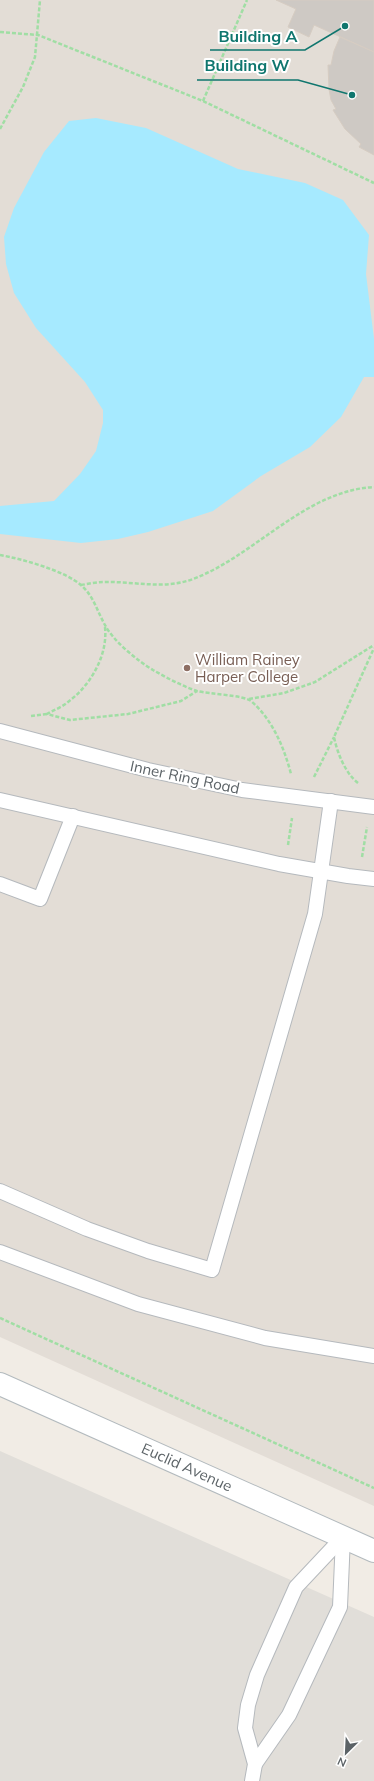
<svg xmlns="http://www.w3.org/2000/svg" width="374" height="1781" viewBox="0 0 374 1781" font-family="Mulish,sans-serif">
<rect width="100%" height="100%" fill="#f1ece5"/>
<polygon fill="#e1ded9" points="0,1451 374,1617 374,1781 0,1781"/>
<polygon fill="#e3ddd6" points="0,0 374,0 374,1506 0,1337"/>
<polygon fill="#a6eaff" points="96,118 146,128 238,169 305,183 343,200 369,235 366,274 374,339 374,377 364,377 341,417 310,447 261,476 213,511 148,532 118,539 81,543 0,534 0,506 54,501 80,474 96,451 103,423 103,410 85,382 36,328 14,293 6,264 4,237 14,208 44,152 69,121"/>
<g fill="#cec9c4" stroke="#d6ccc2">
<polygon points="276,0 374,0 374,52 314,25 309,37 288,27 296,9"/>
<polygon points="340,37 374,52 374,155 359,147 361,144 345,129 333,110 336,109 331,100 329,89 328,65 331,65 334,51"/>
</g>
<g fill="none" stroke-linecap="round" stroke-linejoin="round">
<defs>
<g id="service">
<polyline points="0,731 148,770 242,790 374,807"/>
<polyline points="0,800 279,864 348,876 374,879"/>
<polyline points="0,884 40,899 73,816"/>
<polyline points="0,1191 87,1229 148,1251 212,1270 315,914 331,801"/>
<polyline points="0,1252 138,1304 265,1338 374,1356"/>
<polyline points="255,1764 289,1715 340,1607 343,1537"/>
<polyline points="252,1781 255,1764 245,1728 248,1705 257,1675 296,1587 343,1537"/>
</g>
<polyline id="secondary" points="0,1384 374,1551"/>
</defs>
<use href="#service" stroke="#b5b9bd" stroke-width="16"/>
<use href="#secondary" stroke="#b3babe" stroke-width="24"/>
<g stroke="#a0dea4" stroke-width="2.5" stroke-dasharray="4 2" stroke-linecap="butt">
<polyline points="0,32 38,35 203,101 374,183"/>
<polyline points="203,101 247,0"/>
<polyline points="0,129 23,87 35,57 40,0"/>
<path d="M0 555C22 559 66 571 82 586 94 597 97 611 105 625 113 641 138 661 153 670 167 678 182 686 197 691 209 694 243 695 251 701 272 719 284 747 291 774"/>
<path d="M81 585C88 584 96 582 103 582 133 581 164 590 193 579 255 556 304 491 374 487"/>
<path d="M105 627C108 655 91 685 68 702 62 707 54 710 47 714L70 720 128 714 181 701 197 691"/>
<polyline points="249,699 284,693 315,682 374,645"/>
<polyline points="31,716 47,714"/>
<polyline points="314,777 334,737"/>
<path d="M358 783C345 773 337 752 334 737L374 648"/>
<polyline points="288,845 292,818"/>
<polyline points="362,857 367,827"/>
<polyline points="0,1318 374,1488"/>
</g>
<use href="#service" stroke="#fff" stroke-width="14"/>
<use href="#secondary" stroke="#fff" stroke-width="22"/>
</g>
<circle fill="#8d6e63" stroke="#fff" stroke-width="1.5" cx="187" cy="668" r="4"/>
<g text-anchor="middle" dominant-baseline="central" stroke-width="4" stroke-linejoin="round" paint-order="stroke">
<g font-size="15" fill="#785e54" stroke="#fff" text-anchor="start">
<text x="195" y="659">William Rainey<tspan x="195" dy="17">Harper College</tspan></text>
</g>
<g font-size="15" fill="#5c6367" stroke="#fff">
<text transform="translate(185 777) rotate(12)">Inner Ring Road</text>
<text transform="translate(187 1467) rotate(24)">Euclid Avenue</text>
</g>
</g>
<path fill="none" stroke="#0f766e" stroke-width="1.5" d="M345 26L305 50H210M352 95L298 80H197"/>
<g fill="#0f766e" stroke="#fff" stroke-width="1.5">
<circle cx="345" cy="26" r="4"/>
<circle cx="352" cy="95" r="4"/>
</g>
<g font-size="16" text-anchor="middle" font-weight="bold" fill="#0f766e" stroke="#fff" stroke-width="4" stroke-linejoin="round" paint-order="stroke">
<text x="258" y="42">Building A</text>
<text x="247" y="71">Building W</text>
</g>
<g transform="translate(346 1753) rotate(204)" stroke="#ffffff" stroke-width="3" paint-order="stroke">
<path d="M0-3L7 15L0 10L-7 15Z" fill="#5c6367"/>
<text y="-6" font-size="11" font-weight="bold" text-anchor="middle" fill="#5c6367">N</text>
</g>
</svg>
